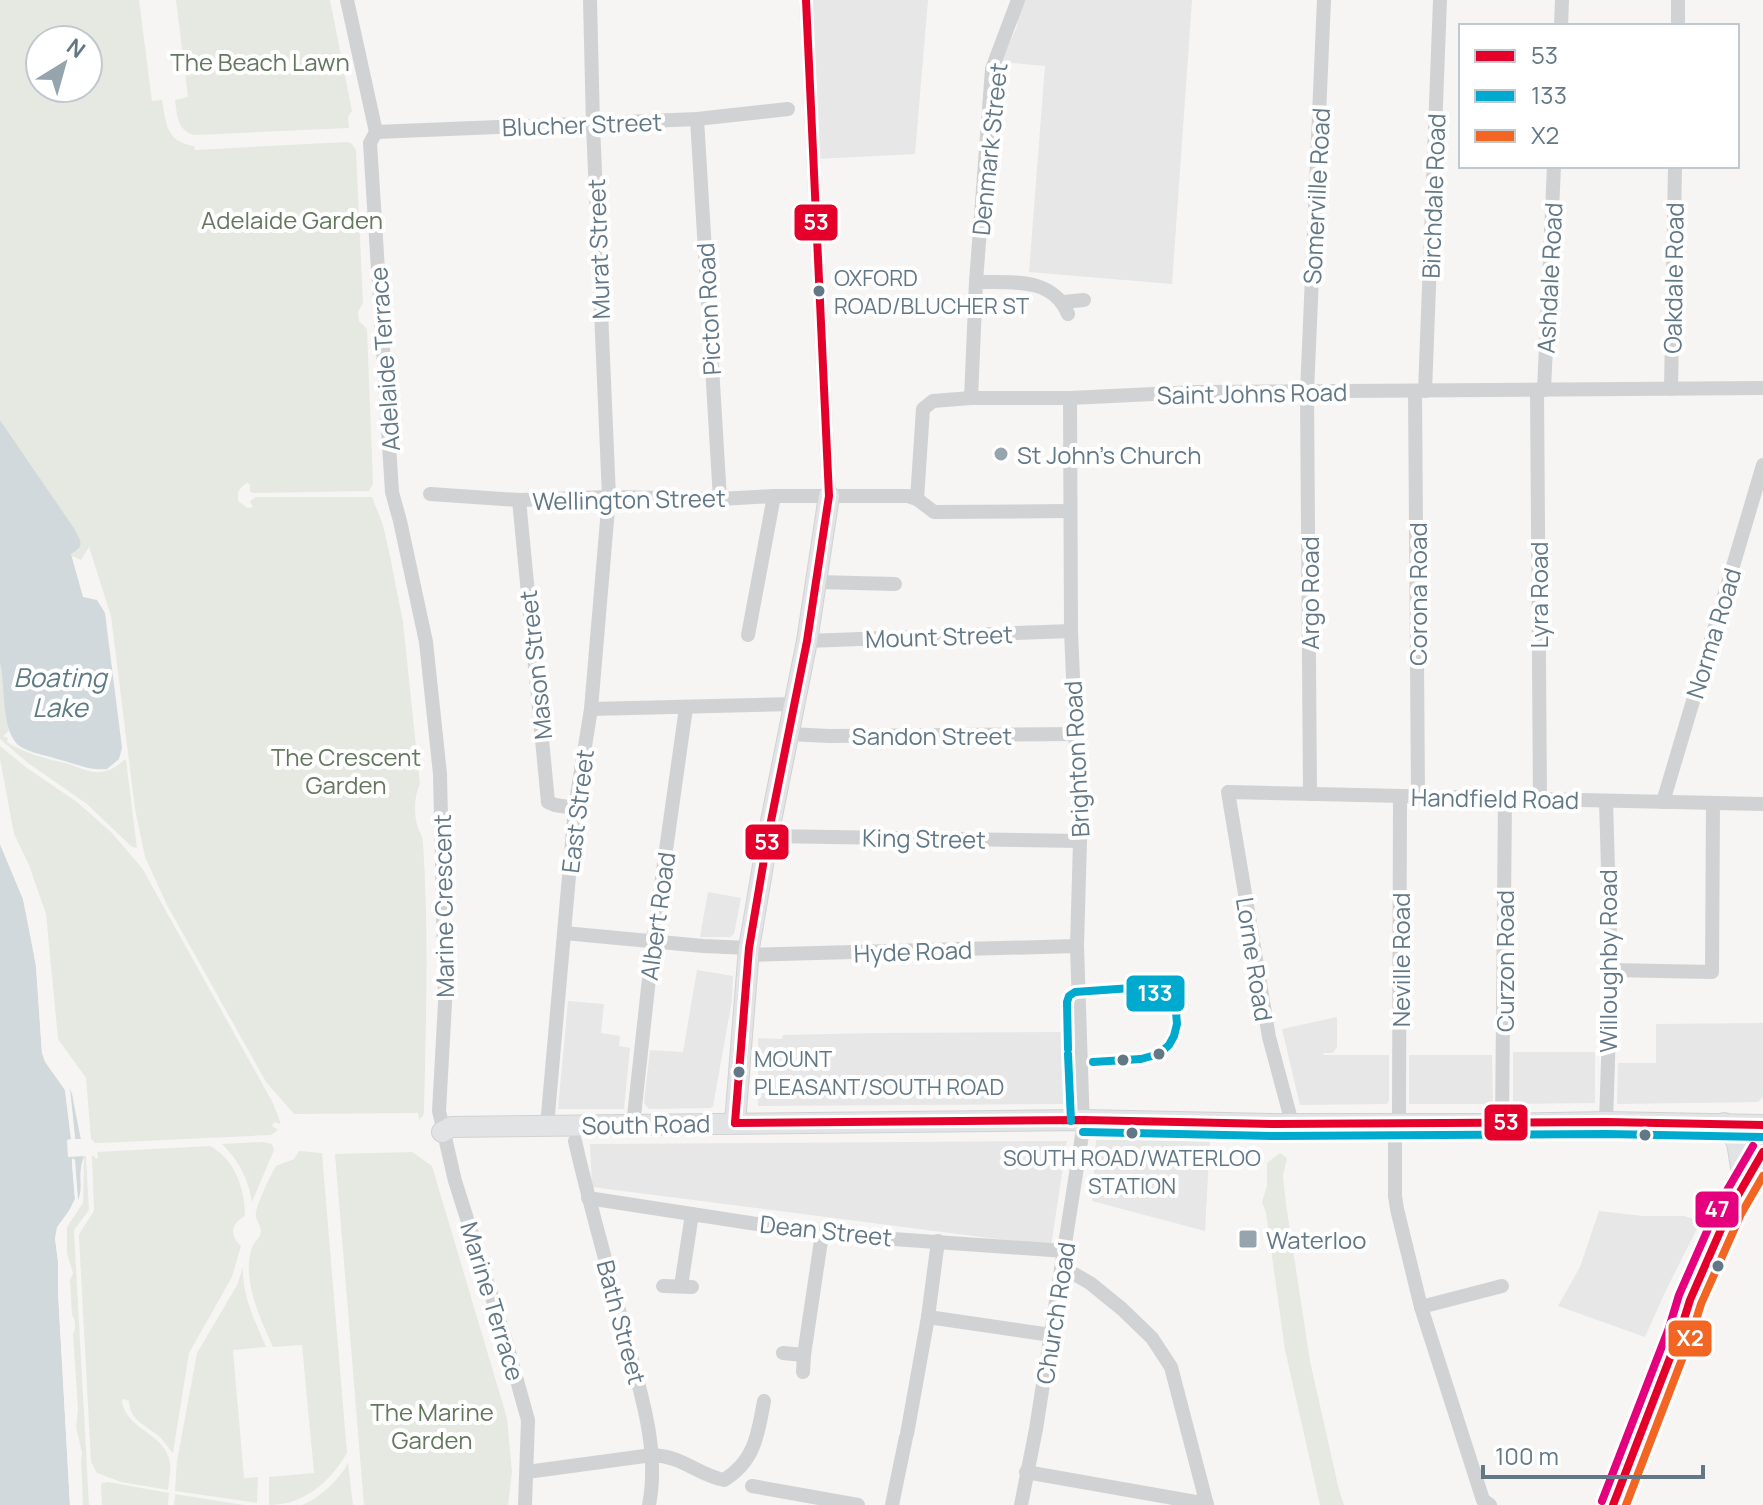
<svg xmlns="http://www.w3.org/2000/svg" width="1763" height="1505" viewBox="0 0 1763 1505" font-family="Manrope,sans-serif">
<rect width="100%" height="100%" fill="#f6f5f3"/>
<g fill="#e6e7e6">
<polygon points="808,0 928,0 915,154 815,159"/>
<polygon points="1020,0 1192,0 1172,284 1029,272 1045,66 1001,62 1017,26"/>
<polygon points="708,892 741,898 734,934 730,937 700,937"/>
<polygon points="697,970 733,976 732,1000 713,1106 711,1108 649,1109 644,1103 650,1050 683,1052"/>
<polygon points="568,1001 604,1004 601,1033 620,1036 619,1046 630,1048 624,1109 558,1109"/>
<polygon points="1337,1017 1337,1047 1333,1053 1324,1053 1323,1055 1389,1055 1389,1101 1387,1104 1300,1105 1282,1029"/>
<polygon points="1763,1023 1763,1097 1758,1102 1617,1104 1618,1063 1656,1063 1656,1024"/>
<polygon points="1065,1032 1066,1102 1063,1104 758,1106 758,1038 782,1039 783,1035 880,1033"/>
<polygon points="1513,1052 1595,1052 1595,1103 1513,1104"/>
<polygon points="1409,1055 1492,1055 1493,1104 1409,1104"/>
<polygon points="1210,1138 1205,1231 1092,1201 1096,1140"/>
<polygon points="1067,1141 1051,1246 592,1187 590,1144"/>
<polygon points="1599,1211 1643,1216 1684,1216 1701,1221 1666,1290 1645,1337 1558,1306 1580,1267"/>
</g>
<g fill="#e6e9e1" fill-rule="evenodd">
<path d="M0 0H139L152 101 162 100C166 123 166 142 194 146L195 150 346 142 351 143 356 150 363 303 358 312 359 321 367 329 373 484 369 491 254 493 250 492V485L247 483C239 488 236 493 239 502L248 508 253 507 250 501 256 497H372L383 525 390 556 403 622 420 784C414 796 414 812 417 825 419 832 423 835 423 843 429 932 426 1022 424 1112L423 1116 419 1120 418 1113 294 1114 266 1082 167 905 145 857 135 809 111 616 89 547 81 560 72 556 71 554 79 550 74 528 0 420ZM40 40H88V88H40Z"/>
<path d="M176 0H330L352 111 348 117 349 128 194 135C177 130 177 115 175 100L188 97Z"/>
<path d="M0 663 3 672 9 731 3 736 8 738 7 742C25 754 48 759 69 764 77 767 86 771 94 772 106 773 116 768 124 760H126L137 848 132 847 87 804 28 763 0 739Z"/>
<polygon points="0,746 27,768 77,802 112,833 142,868 273,1103 280,1121 280,1124 274,1122 272,1126 278,1130 271,1135 100,1143 95,1143 91,1139 86,1078 58,1039 46,914 29,865 14,834 0,759"/>
<path d="M263 1142 272 1144 274 1150 252 1202C248 1178 239 1161 222 1144Z"/>
<path d="M210 1146C235 1159 245 1189 245 1216 230 1224 230 1236 241 1246L232 1277 189 1353 173 1453C169 1449 165 1442 160 1437 147 1426 129 1420 129 1401L123 1399 122 1401C126 1429 161 1432 169 1458 172 1467 169 1480 168 1490L121 1482 97 1473 91 1462 79 1238V1234L94 1211 92 1157 93 1155 96 1159 98 1158 97 1152Z"/>
<path d="M299 1151 322 1153 347 1453C330 1482 304 1505 269 1505V1477L314 1473 302 1345 273 1347C260 1318 240 1277 253 1245 255 1241 259 1239 260 1235 264 1227 254 1221 256 1212 259 1199 269 1178 276 1166L294 1159Z"/>
<polygon points="412,1152 432,1166 507,1418 512,1472 508,1505 364,1505 335,1154"/>
<polygon points="1280,1153 1287,1158 1283,1176 1286,1204 1310,1361 1339,1490 1344,1505 1320,1505 1285,1350 1266,1213 1262,1202 1267,1186 1267,1163"/>
<path d="M84 1156H86L89 1210 74 1230 89 1505H83L81 1460 82 1453 76 1427 78 1409 73 1334C76 1328 76 1320 72 1315L70 1280 73 1273 67 1253V1227L83 1203Z"/>
<path d="M243 1267C242 1296 255 1321 266 1347L233 1350 244 1478 258 1477 257 1503 175 1491 177 1461 197 1353 237 1285Z"/>
<path d="M348 1463 353 1505H302C320 1498 339 1480 348 1463Z"/>
<polygon points="108,1482 169,1493 168,1505 102,1505 101,1486 102,1483"/>
<polygon points="175,1494 244,1505 174,1505"/>
</g>
<g fill="#d1d9dc">
<path d="M0 420 74 528C80 540 86 547 71 554L83 597 97 600 105 613 122 748 119 759 107 769C90 771 73 763 57 759 45 755 31 753 21 747 0 734 6 685 0 663Z"/>
<path d="M0 844 23 899 36 966 42 1053 65 1090 71 1138H75L70 1088 72 1094 84 1156C83 1160 81 1164 81 1168 79 1179 83 1189 78 1200L75 1159 72 1163 75 1199 55 1238 58 1261V1291L70 1505H0Z"/>
</g>
<g fill="#f6f5f3">
<polygon points="0,835 14,861 12,862 27,898 34,930 40,966 46,1053 48,1060 67,1086 69,1084 75,1139 85,1139 86,1156 68,1157 67,1140 71,1139 65,1090 45,1062 42,1053 36,966 30,931 23,899 0,844"/>
<polygon points="74,1158 78,1204 61,1229 59,1238 74,1505 70,1505 58,1291 58,1261 55,1238 57,1227 71,1208 75,1199 72,1163 72,1159"/>
</g>
<g fill="none" stroke-linecap="round" stroke-linejoin="round">
<defs>
<g id="secondary">
<polyline points="735,1123 749,948 768,836 807,641 829,496"/>
<polyline points="1724,1123 1737,1142 1744,1186"/>
<polyline points="442,1132 451,1127 1083,1120 1274,1124 1502,1124 1606,1122 1763,1125"/>
</g>
<polyline id="highway" points="1613,1505 1680,1332 1690,1300 1730,1209 1763,1152"/>
</defs>
<use href="#secondary" stroke="#d1d2d3" stroke-width="22"/>
<use href="#highway" stroke="#d0d2d2" stroke-width="28"/>
<g stroke="#d1d2d3" stroke-width="14">
<polyline points="347,0 376,132"/>
<polyline points="806,0 829,496"/>
<polyline points="1561,26 1562,0"/>
<polyline points="1678,26 1678,0"/>
<polyline points="697,119 720,499"/>
<polyline points="376,132 370,143 392,492 400,521 426,642 440,774 445,1003 439,1111 455,1181 505,1338 528,1420 525,1505"/>
<polyline points="376,132 697,119 788,109"/>
<path d="M976 282C1011 283 1052 276 1068 314"/>
<polyline points="1063,302 1084,300"/>
<polyline points="1671,389 1675,166"/>
<polyline points="1537,390 1540,799"/>
<polyline points="1544,390 1554,166"/>
<polyline points="1415,391 1418,796"/>
<polyline points="1425,391 1440,0"/>
<polyline points="971,398 976,282 992,69 1018,0"/>
<polyline points="430,494 519,500 609,497 720,499 774,496 908,496 917,499 923,409 933,401 971,398 1070,398 1195,392 1763,388"/>
<polyline points="917,499 934,512 1069,511"/>
<polyline points="519,500 548,802 555,805 575,808"/>
<polyline points="817,582 895,584"/>
<polyline points="748,635 774,496"/>
<polyline points="807,641 1071,631"/>
<polyline points="591,709 795,704"/>
<polyline points="789,734 829,736 1075,734"/>
<polyline points="1310,794 1307,392 1324,0"/>
<polyline points="1400,796 1399,1115 1395,1131 1395,1196 1397,1209 1421,1307 1483,1500 1490,1505"/>
<polyline points="1663,802 1763,465"/>
<polyline points="768,836 1080,841"/>
<polyline points="564,933 703,946 749,948"/>
<polyline points="748,955 1077,946"/>
<polyline points="1611,970 1712,972 1713,803"/>
<polyline points="1606,1122 1611,970 1606,801"/>
<polyline points="1292,1123 1269,1037 1228,792 1763,804"/>
<polyline points="1502,1124 1505,798"/>
<polyline points="633,1125 653,942 686,708"/>
<polyline points="547,1126 575,808 591,709 609,497 593,125 590,0"/>
<path d="M575 1141C590 1207 609 1271 626 1337 640 1391 660 1449 649 1505"/>
<polyline points="588,1198 822,1234 1065,1251"/>
<polyline points="938,1241 928,1317 1051,1335"/>
<polyline points="1062,1267 1090,1283 1122,1309 1152,1338 1171,1367 1207,1505"/>
<polyline points="663,1286 692,1287"/>
<polyline points="681,1286 692,1214"/>
<polyline points="1421,1307 1502,1286"/>
<polyline points="783,1353 804,1355"/>
<polyline points="803,1372 804,1355 822,1234"/>
<polyline points="907,1434 928,1317"/>
<path d="M527 1472 652 1455C683 1456 696 1474 724 1480 755 1461 758 1434 764 1401"/>
<polyline points="1026,1472 1207,1504"/>
<polyline points="752,1486 858,1505"/>
<polyline points="892,1505 906,1437"/>
<polyline points="1021,1505 1036,1429 1083,1129 1077,946 1080,841 1071,631 1070,398"/>
</g>
<use href="#secondary" stroke="#e2e3e4" stroke-width="20"/>
<use href="#highway" stroke="#e2e3e4" stroke-width="26"/>
<defs>
<g id="bus-1">
<polyline points="735,1123 749,948 768,836 807,641 829,496 806,0"/>
<polyline points="735,1123 1083,1120 1274,1124 1606,1122 1763,1125"/>
<polyline points="1613,1505 1680,1332 1690,1300 1730,1209 1763,1152"/>
</g>
<g id="bus-2">
<polyline points="1068,1049 1067,1002 1069,996 1075,992 1146,987 1171,1005 1176,1012 1177,1024 1174,1036 1169,1045 1159,1054 1141,1059 1093,1062"/>
<polyline points="1068,1054 1071,1121"/>
<polyline points="1083,1132 1274,1136 1606,1134 1763,1137"/>
</g>
<polyline id="bus-3" points="1626,1505 1691,1336 1701,1304 1741,1214 1763,1176"/>
<polyline id="bus-4" points="1602,1501 1669,1328 1679,1295 1719,1204 1753,1146"/>
</defs>
<use href="#bus-1" stroke="#fff" stroke-width="14"/>
<use href="#bus-2" stroke="#fff" stroke-width="14"/>
<use href="#bus-3" stroke="#fff" stroke-width="14"/>
<use href="#bus-4" stroke="#fff" stroke-width="14"/>
<use href="#bus-1" stroke="#e4002b" stroke-width="8"/>
<use href="#bus-2" stroke="#00a9ce" stroke-width="8"/>
<use href="#bus-3" stroke="#f26522" stroke-width="8"/>
<use href="#bus-4" stroke="#e5007d" stroke-width="8"/>
</g>
<g fill="#627887" stroke="#fff" stroke-width="3">
<circle cx="819" cy="291" r="7"/>
<circle cx="1159" cy="1054" r="7"/>
<circle cx="1123" cy="1060" r="7"/>
<circle cx="739" cy="1072" r="7"/>
<circle cx="1132" cy="1133" r="7"/>
<circle cx="1645" cy="1135" r="7"/>
<circle cx="1718" cy="1266" r="7"/>
</g>
<g fill="#96a4ad" stroke="#fff" stroke-width="3">
<circle cx="1001" cy="454" r="8"/>
<rect x="1238" y="1229" width="20" height="20" rx="4"/>
</g>
<g text-anchor="middle" dominant-baseline="central" stroke-width="8" stroke-linejoin="round" paint-order="stroke">
<g font-size="22" fill="#627887" stroke="#fff" text-anchor="start">
<text x="834" y="278">OXFORD<tspan x="834" dy="28">ROAD/BLUCHER ST</tspan></text>
<text x="754" y="1059">MOUNT<tspan x="754" dy="28">PLEASANT/SOUTH ROAD</tspan></text>
<text x="1132" y="1158" text-anchor="middle">SOUTH ROAD/WATERLOO<tspan x="1132" dy="28">STATION</tspan></text>
</g>
<g font-size="24" fill="#64785e" stroke="#fff">
<text x="260" y="61">The Beach Lawn</text>
<text x="292" y="219">Adelaide Garden</text>
<text x="346" y="756">The Crescent<tspan x="346" dy="28">Garden</tspan></text>
<text x="432" y="1411">The Marine<tspan x="432" dy="28">Garden</tspan></text>
</g>
<g font-size="24" fill="#627887" stroke="#fff">
<text transform="translate(582 124) rotate(-2)">Blucher Street</text>
<text transform="translate(989 149) rotate(-84)">Denmark Street</text>
<text transform="translate(1316 196) rotate(-87)">Somerville Road</text>
<text transform="translate(1433 196) rotate(-88)">Birchdale Road</text>
<text transform="translate(598 249) rotate(-92)">Murat Street</text>
<text transform="translate(1549 278) rotate(-87)">Ashdale Road</text>
<text transform="translate(1673 278) rotate(-89)">Oakdale Road</text>
<text transform="translate(708 309) rotate(-93)">Picton Road</text>
<text transform="translate(384 359) rotate(-94)">Adelaide Terrace</text>
<text transform="translate(1252 393) rotate(-1)">Saint Johns Road</text>
<text transform="translate(629 499) rotate(-1)">Wellington Street</text>
<text transform="translate(1309 593) rotate(-90)">Argo Road</text>
<text transform="translate(1417 594) rotate(-90)">Corona Road</text>
<text transform="translate(1538 595) rotate(-90)">Lyra Road</text>
<text transform="translate(1713 633) rotate(-73)">Norma Road</text>
<text transform="translate(939 636) rotate(-2)">Mount Street</text>
<text transform="translate(535 665) rotate(-96)">Mason Street</text>
<text x="932" y="735">Sandon Street</text>
<text transform="translate(1076 759) rotate(-93)">Brighton Road</text>
<text transform="translate(1495 798) rotate(1)">Handfield Road</text>
<text transform="translate(577 811) rotate(-83)">East Street</text>
<text transform="translate(924 838) rotate(1)">King Street</text>
<text transform="translate(443 906) rotate(-91)">Marine Crescent</text>
<text transform="translate(657 916) rotate(-82)">Albert Road</text>
<text transform="translate(913 951) rotate(-2)">Hyde Road</text>
<text transform="translate(1255 959) rotate(81)">Lorne Road</text>
<text transform="translate(1400 960) rotate(-90)">Neville Road</text>
<text transform="translate(1504 961) rotate(-90)">Curzon Road</text>
<text transform="translate(1607 961) rotate(-90)">Willoughby Road</text>
<text transform="translate(646 1124) rotate(-1)">South Road</text>
<text transform="translate(826 1230) rotate(6)">Dean Street</text>
<text transform="translate(493 1301) rotate(73)">Marine Terrace</text>
<text transform="translate(1055 1313) rotate(-81)">Church Road</text>
<text transform="translate(622 1322) rotate(75)">Bath Street</text>
</g>
<g font-size="24" fill="#627887" stroke="#fff" text-anchor="start">
<text x="1017" y="454">St John's Church</text>
<text x="1266" y="1239">Waterloo</text>
</g>
<g font-size="26" font-style="italic" fill="#5e7b83" stroke="#fff">
<text x="60" y="677">Boating<tspan x="60" dy="30">Lake</tspan></text>
</g>
</g>
<g stroke="#fff" stroke-width="3">
<rect x="793" y="203" width="46" height="39" rx="8" fill="#e4002b"/>
<rect x="744" y="823" width="46" height="38" rx="8" fill="#e4002b"/>
<rect x="1125" y="974" width="61" height="39" rx="8" fill="#00a9ce"/>
<rect x="1483" y="1103" width="46" height="39" rx="8" fill="#e4002b"/>
<rect x="1694" y="1190" width="46" height="39" rx="8" fill="#e5007d"/>
<rect x="1667" y="1319" width="46" height="39" rx="8" fill="#f26522"/>
</g>
<g font-size="22" text-anchor="middle" font-weight="bold" fill="#fff">
<text x="816" y="230">53</text>
<text x="767" y="850">53</text>
<text x="1155" y="1001">133</text>
<text x="1506" y="1130">53</text>
<text x="1717" y="1217">47</text>
<text x="1690" y="1346">X2</text>
</g>
<rect x="1459" y="24" width="280" height="144" fill="#ffffff" stroke="#c0c9cf" stroke-width="2"/>
<rect x="1475" y="50" width="40" height="12" fill="#e4002b" stroke="#c0c9cf" stroke-width="2"/>
<text x="1531" y="64" font-size="24" fill="#627887">53</text>
<rect x="1475" y="90" width="40" height="12" fill="#00a9ce" stroke="#c0c9cf" stroke-width="2"/>
<text x="1531" y="104" font-size="24" fill="#627887">133</text>
<rect x="1475" y="130" width="40" height="12" fill="#f26522" stroke="#c0c9cf" stroke-width="2"/>
<text x="1531" y="144" font-size="24" fill="#627887">X2</text>
<g transform="translate(64 64) rotate(37)"><circle r="38" fill="#ffffff" stroke="#c0c9cf" stroke-width="2"/>
<path d="M0-6L14 30L0 20L-14 30Z" fill="#96a4ad"/>
<text y="-12" font-size="22" font-weight="bold" text-anchor="middle" fill="#627887">N</text>
</g>
<path d="M1483 1465v12h220v-12" fill="none" stroke="#627887" stroke-width="4"/>
<text x="1495" y="1465" font-size="24" fill="#627887" stroke="#ffffff" stroke-width="6" paint-order="stroke">100 m</text>
</svg>
